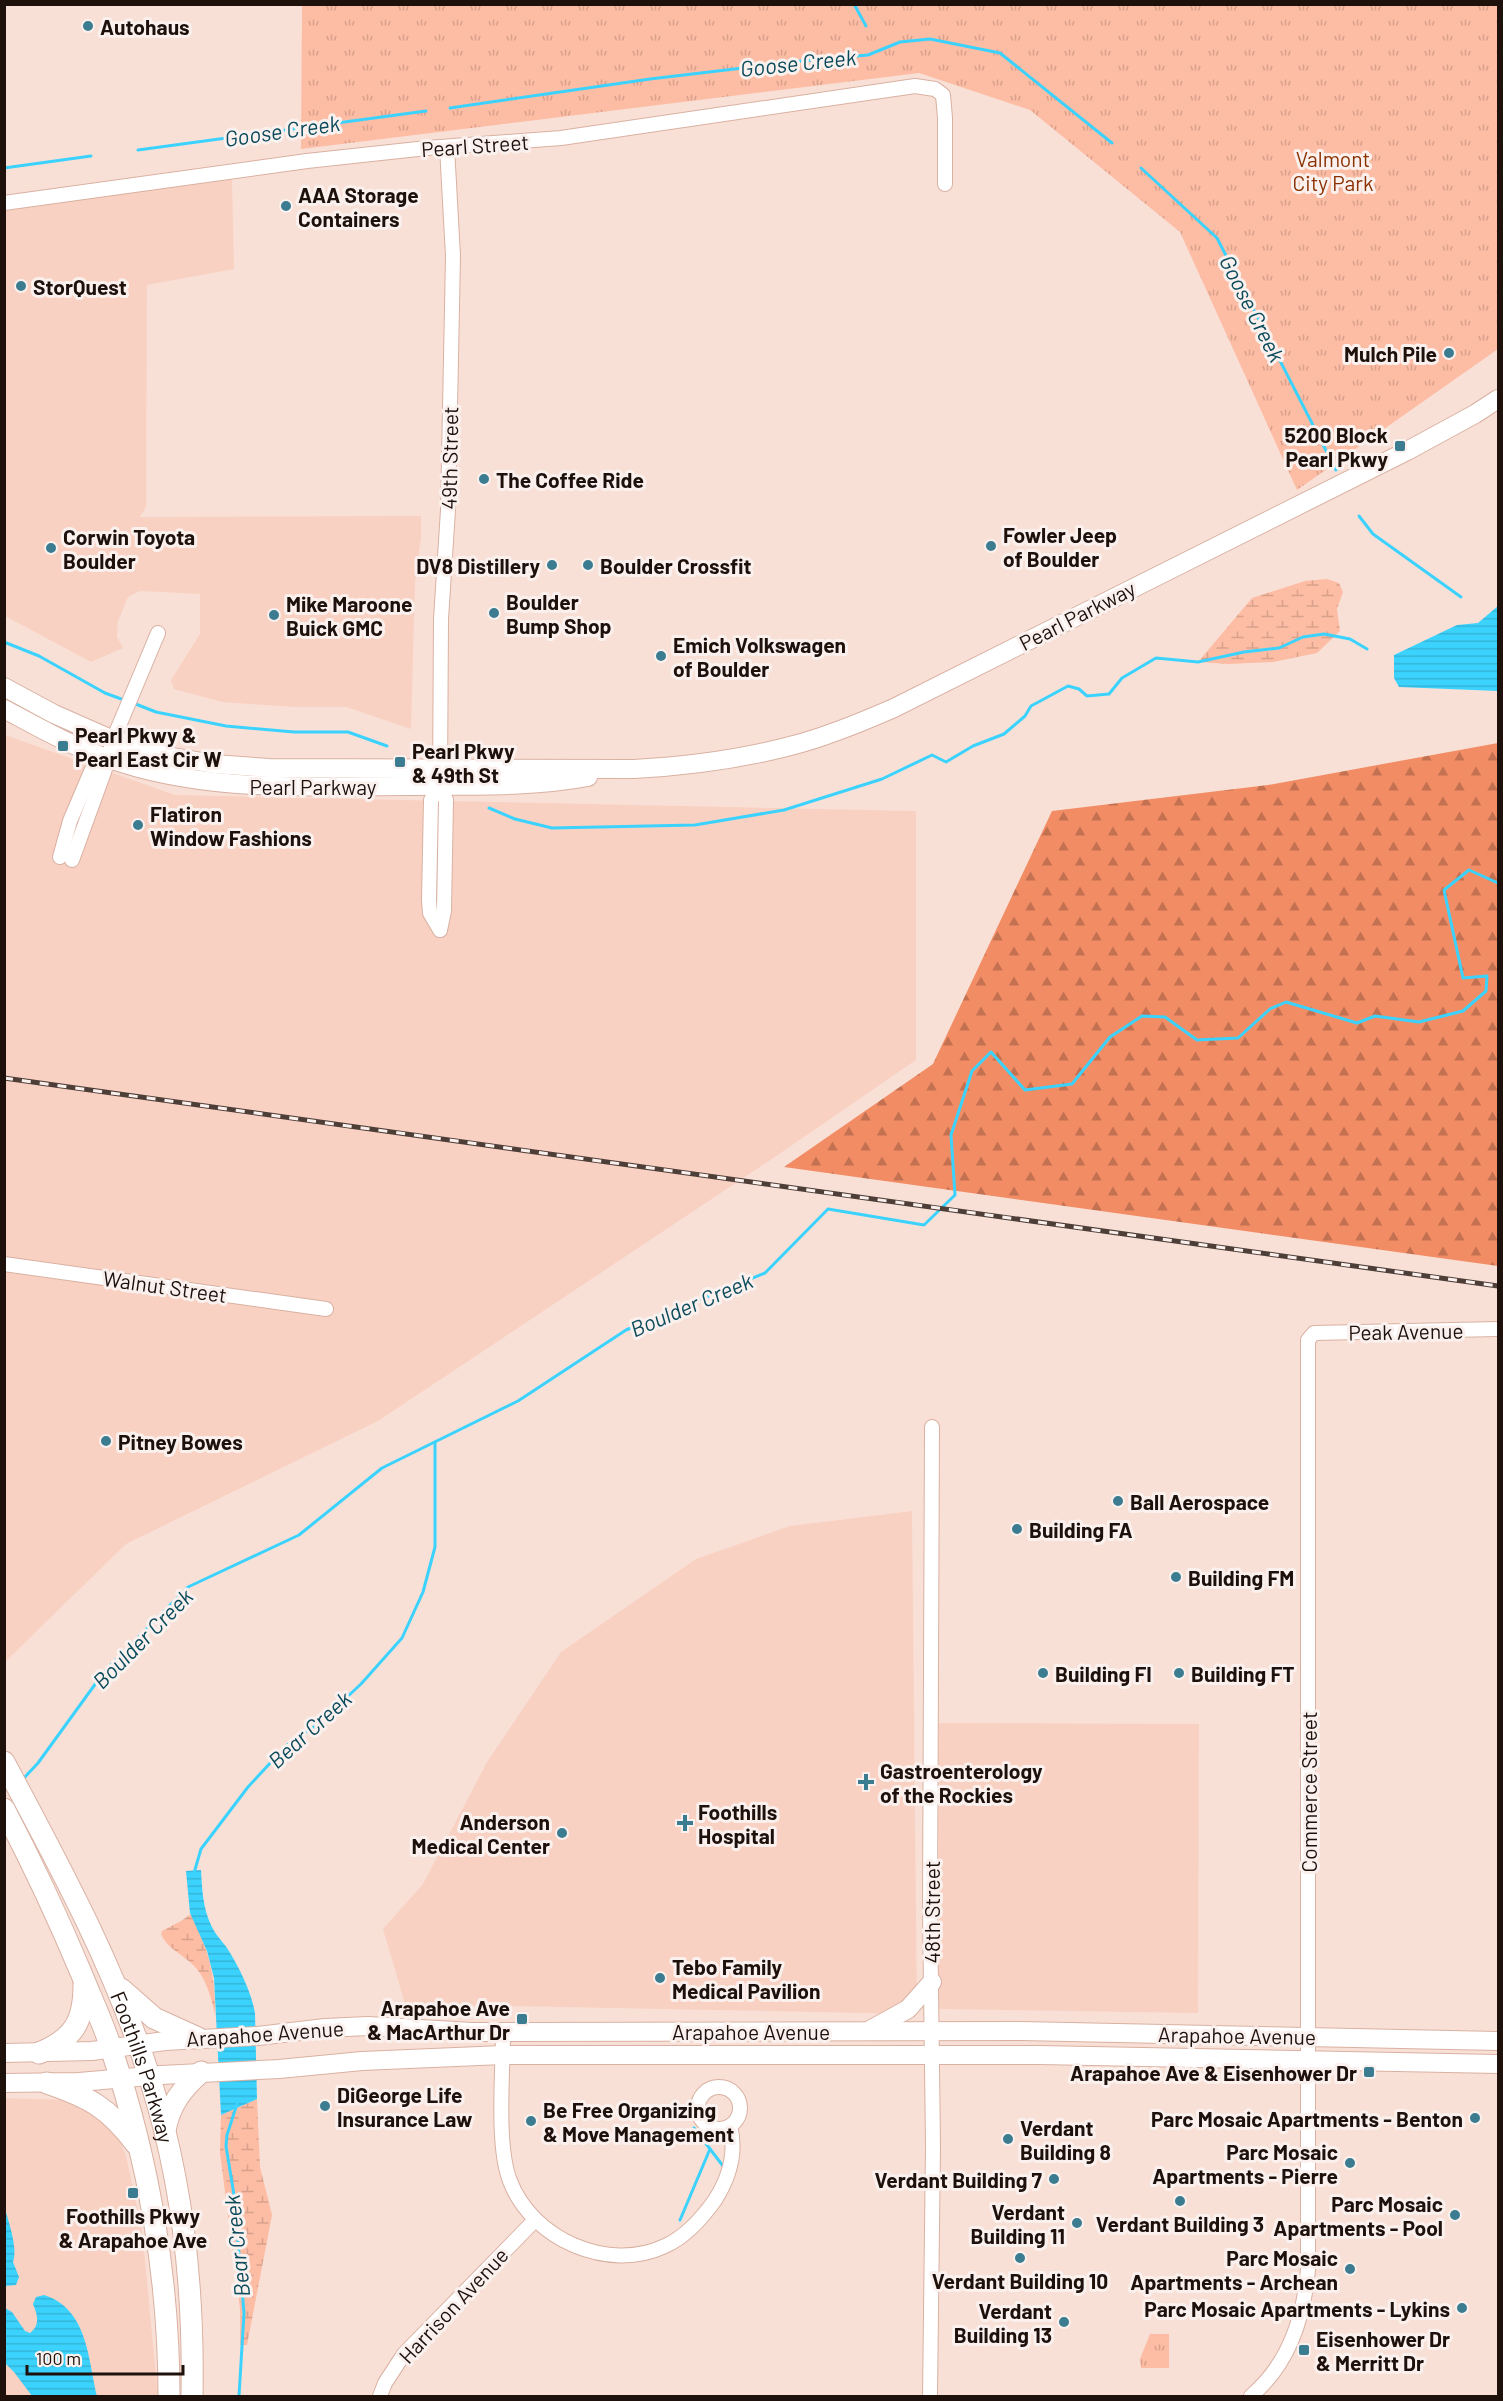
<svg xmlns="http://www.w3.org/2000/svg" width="1503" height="2401" viewBox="0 0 1503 2401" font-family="Barlow,sans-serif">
<defs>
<pattern id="forest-firs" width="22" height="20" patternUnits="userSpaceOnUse" patternTransform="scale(1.5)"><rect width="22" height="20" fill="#f28c64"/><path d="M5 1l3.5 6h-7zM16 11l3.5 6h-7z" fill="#c37151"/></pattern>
<pattern id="wetland-marsh" width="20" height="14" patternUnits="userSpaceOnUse" patternTransform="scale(1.5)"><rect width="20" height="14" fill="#fdbca4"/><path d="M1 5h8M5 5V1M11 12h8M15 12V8" fill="none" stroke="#d8a18c"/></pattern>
<pattern id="park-tufts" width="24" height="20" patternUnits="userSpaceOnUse" patternTransform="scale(1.5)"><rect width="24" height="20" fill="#fdbca4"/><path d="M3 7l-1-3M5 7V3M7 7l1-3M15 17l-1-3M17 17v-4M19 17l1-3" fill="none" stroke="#d8a18c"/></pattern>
<pattern id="water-rules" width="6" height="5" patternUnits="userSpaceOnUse" patternTransform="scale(1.5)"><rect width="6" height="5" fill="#3bd3fe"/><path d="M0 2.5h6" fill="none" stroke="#34b4d8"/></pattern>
</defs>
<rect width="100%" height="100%" fill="#f9e0d7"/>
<g fill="#f9d1c2">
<polygon points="232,179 234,269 147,285 146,507 140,517 421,516 421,536 415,583 411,729 346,707 293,707 222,702 174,689 171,680 200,634 200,594 140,591 128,597 118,621 117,637 123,648 91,662 5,616 5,209"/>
<polygon points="5,735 175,795 916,811 916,1060 772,1159 378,1421 126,1544 5,1662"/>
<polygon points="912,1511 917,2014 405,2004 383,1929 423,1884 487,1762 561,1652 696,1559 790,1526"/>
<polygon points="939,1723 1199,1724 1198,2013 938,2009"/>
<polygon points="4,2098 73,2100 94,2107 118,2136 126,2156 142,2229 158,2396 5,2396"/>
</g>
<polygon fill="url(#forest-firs)" points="1498,743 1498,1266 784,1167 933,1064 1052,811 1268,785"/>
<g fill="url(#wetland-marsh)">
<polygon points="1327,579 1339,583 1343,592 1337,609 1340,631 1317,653 1273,662 1229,664 1198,662 1252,598 1305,581"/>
<path d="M191 1914C208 1949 216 1975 215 2014 211 1997 206 1976 191 1963 180 1953 167 1948 161 1934L162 1931 181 1921Z"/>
<polygon points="257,2099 260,2167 272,2215 247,2345 240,2345 240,2309 220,2153 221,2115"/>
</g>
<g fill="url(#park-tufts)">
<polygon points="302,5 1498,5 1498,349 1297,490 1180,232 1030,110 919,73 301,149"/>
<polygon points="1150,2334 1169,2334 1169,2368 1141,2368 1140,2359"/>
</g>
<g fill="url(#water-rules)">
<polygon points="1498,606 1498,691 1399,687 1394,678 1394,655 1457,625 1478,623"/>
<path d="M201 1870C202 1889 203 1908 211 1925 215 1934 222 1941 227 1948 239 1967 251 1991 255 2013L257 2099 221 2115 214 1978 207 1951 190 1913 186 1871Z"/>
<path d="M5 2209C9 2223 18 2249 13 2262L19 2277 16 2285 5 2286Z"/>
<path d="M44 2295C88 2309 88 2359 97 2396H32L14 2372 5 2363V2308L12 2312 25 2331 30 2333C41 2325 37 2314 33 2304L36 2297Z"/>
</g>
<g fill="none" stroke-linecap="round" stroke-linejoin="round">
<g stroke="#3bd3fe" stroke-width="3">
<polyline points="854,4 866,26"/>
<polyline points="450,108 650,79 801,61 868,55 900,42 930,39 1000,53 1112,143"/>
<polyline points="138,150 426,111"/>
<polyline points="4,168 91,156"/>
<polyline points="1141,168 1217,238 1336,470"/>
<polyline points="1359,516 1373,534 1461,597"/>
<polyline points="4,642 39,656 105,693 124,700"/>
<polyline points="133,703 156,712 226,726 294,732 348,732 387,746"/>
<polyline points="489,808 515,819 552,828 695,825 784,810 882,779 932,755 946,762 973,746 1004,734 1025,716 1031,706 1068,686 1079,689 1087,696 1109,694 1122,678 1156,658 1198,662 1244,652 1279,648 1303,637 1324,634 1350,639 1367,649"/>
<polyline points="23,1779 38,1763 104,1672 188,1587 299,1535 382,1468 518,1401 626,1330 765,1273 828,1209 924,1225 955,1195 951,1135 972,1071 991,1052 1025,1090 1072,1084 1110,1037 1142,1016 1165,1017 1197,1040 1238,1038 1270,1009 1286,1002 1357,1023 1375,1016 1419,1022 1463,1011 1486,991 1487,976 1463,978 1444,890 1469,870 1498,883"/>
<polyline points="194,1873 201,1849 248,1787 286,1746 318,1724 361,1684 402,1638 423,1592 435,1547 435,1442"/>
<polyline points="237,2104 227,2135 226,2146 234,2195 244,2313 239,2396"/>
<polyline points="694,2128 723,2166"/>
<polyline points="680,2220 710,2149"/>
</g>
<defs>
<g id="minor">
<polyline points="4,203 307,161 427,148 561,138 915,86 935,89 943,95 945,118 945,184"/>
<polyline points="60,857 70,821 93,767 106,758"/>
<polyline points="72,860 104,772 113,740 158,633"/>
<polyline points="440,930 444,911 446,800 440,786 441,619 448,510 453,256 447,147"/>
<polyline points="440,930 430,913 429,900 431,800 440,786"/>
<polyline points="4,1264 326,1309"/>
<path d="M503 2032C503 2072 496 2145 510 2181 532 2239 608 2273 665 2246 685 2237 703 2217 715 2200 729 2178 737 2153 730 2126"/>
<circle cx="719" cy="2108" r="21"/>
<polyline points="380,2396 385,2383 404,2354 535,2220"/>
<polyline points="930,2396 933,2145 930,1909 932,1427"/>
<path d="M1251 2396C1289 2364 1304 2317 1308 2269V1340L1314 1333 1498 1329"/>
</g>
<g id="major">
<path d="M4 687 54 714 113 740 167 756 214 764 269 768 634 769C689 766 742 759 794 745 829 736 862 722 894 708L1407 451 1475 414 1498 399"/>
<path d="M4 709C38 727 71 746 107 758 204 793 306 786 407 786 468 785 529 788 588 777"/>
<polyline points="870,2030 908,2009 932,1982"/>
<polyline points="4,2053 92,2051 165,2041 258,2036 325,2028 368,2026 472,2032 1021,2031 1498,2041"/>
<polyline points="4,2083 79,2082 161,2075 279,2069 362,2061 503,2055 1039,2055 1498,2064"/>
</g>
<g id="highway">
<path id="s1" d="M4 1762C59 1865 115 1967 150 2079 183 2181 194 2289 192 2396"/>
<path d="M4 1809C33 1864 58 1918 82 1975 92 2000 104 2025 112 2051 149 2161 169 2280 169 2396"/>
<polyline points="121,1989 154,2018 198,2038"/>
<path d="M39 2053C74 2039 84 2021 84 1985"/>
<path d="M47 2083C89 2097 109 2108 136 2144"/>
<path d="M165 2130C170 2104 182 2089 201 2072"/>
</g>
</defs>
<use href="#minor" stroke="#d9b1a2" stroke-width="16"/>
<use href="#major" stroke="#d9b1a2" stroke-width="20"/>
<use href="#highway" stroke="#d9b1a2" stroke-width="23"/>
<use href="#minor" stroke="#fff" stroke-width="14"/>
<use href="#major" stroke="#fff" stroke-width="18"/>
<use href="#highway" stroke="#fff" stroke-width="21"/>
<defs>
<polyline id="rail" points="4,1078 1498,1286"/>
</defs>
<use href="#rail" stroke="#4e3e38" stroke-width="5"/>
<use href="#rail" stroke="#faf1ee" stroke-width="3" stroke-dasharray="9" stroke-linecap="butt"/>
</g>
<g fill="#3c7c90" stroke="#faf1ee" stroke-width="2">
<circle cx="88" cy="26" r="6"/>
<circle cx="286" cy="206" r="6"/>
<circle cx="21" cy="286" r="6"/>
<circle cx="1449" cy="353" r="6"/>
<rect x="1394" y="440" width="12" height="12" rx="3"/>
<circle cx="484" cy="479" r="6"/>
<circle cx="991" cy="546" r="6"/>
<circle cx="51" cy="548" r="6"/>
<circle cx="552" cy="565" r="6"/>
<circle cx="588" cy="565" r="6"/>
<circle cx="494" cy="613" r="6"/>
<circle cx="274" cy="615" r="6"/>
<circle cx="661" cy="656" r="6"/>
<rect x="57" y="740" width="12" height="12" rx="3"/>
<rect x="394" y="756" width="12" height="12" rx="3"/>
<circle cx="138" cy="825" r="6"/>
<circle cx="106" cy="1441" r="6"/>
<circle cx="1118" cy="1501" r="6"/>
<circle cx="1017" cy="1529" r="6"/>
<circle cx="1176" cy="1577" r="6"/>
<circle cx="1043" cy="1673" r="6"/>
<circle cx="1179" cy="1673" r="6"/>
<path d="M863 1773h6v6h6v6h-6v6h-6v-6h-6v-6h6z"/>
<path d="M682 1814h6v6h6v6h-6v6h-6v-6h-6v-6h6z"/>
<circle cx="562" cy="1833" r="6"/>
<circle cx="660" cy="1978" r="6"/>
<rect x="516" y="2013" width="12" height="12" rx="3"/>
<rect x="1363" y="2066" width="12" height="12" rx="3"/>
<circle cx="325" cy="2106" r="6"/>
<circle cx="1475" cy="2118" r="6"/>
<circle cx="531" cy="2121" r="6"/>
<circle cx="1008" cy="2139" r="6"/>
<circle cx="1350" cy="2163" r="6"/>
<circle cx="1054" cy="2179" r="6"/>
<rect x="127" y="2187" width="12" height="12" rx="3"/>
<circle cx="1180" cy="2201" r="6"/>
<circle cx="1455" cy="2215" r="6"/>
<circle cx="1077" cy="2223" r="6"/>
<circle cx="1020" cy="2258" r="6"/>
<circle cx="1350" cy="2269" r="6"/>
<circle cx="1462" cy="2308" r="6"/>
<circle cx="1064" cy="2322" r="6"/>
<rect x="1298" y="2344" width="12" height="12" rx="3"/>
</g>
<g text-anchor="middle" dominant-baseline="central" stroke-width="6" stroke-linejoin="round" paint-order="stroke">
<g font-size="21" font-weight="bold" fill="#1e100b" stroke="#faf1ee" text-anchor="start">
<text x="100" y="26">Autohaus</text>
<text x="298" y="194">AAA Storage<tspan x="298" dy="24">Containers</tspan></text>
<text x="33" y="286">StorQuest</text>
<text x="1437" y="353" text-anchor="end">Mulch Pile</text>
<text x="1388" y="434" text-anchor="end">5200 Block<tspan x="1388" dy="24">Pearl Pkwy</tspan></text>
<text x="496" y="479">The Coffee Ride</text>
<text x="1003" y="534">Fowler Jeep<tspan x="1003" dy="24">of Boulder</tspan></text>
<text x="63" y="536">Corwin Toyota<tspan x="63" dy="24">Boulder</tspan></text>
<text x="540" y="565" text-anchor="end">DV8 Distillery</text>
<text x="600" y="565">Boulder Crossfit</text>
<text x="506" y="601">Boulder<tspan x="506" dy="24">Bump Shop</tspan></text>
<text x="286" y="603">Mike Maroone<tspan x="286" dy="24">Buick GMC</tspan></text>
<text x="673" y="644">Emich Volkswagen<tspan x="673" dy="24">of Boulder</tspan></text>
<text x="75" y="734">Pearl Pkwy &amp;<tspan x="75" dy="24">Pearl East Cir W</tspan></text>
<text x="412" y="750">Pearl Pkwy<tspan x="412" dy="24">&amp; 49th St</tspan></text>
<text x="150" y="813">Flatiron<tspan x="150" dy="24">Window Fashions</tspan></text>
<text x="118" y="1441">Pitney Bowes</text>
<text x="1130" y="1501">Ball Aerospace</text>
<text x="1029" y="1529">Building FA</text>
<text x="1188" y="1577">Building FM</text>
<text x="1055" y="1673">Building FI</text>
<text x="1191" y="1673">Building FT</text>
<text x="880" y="1770">Gastroenterology<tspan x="880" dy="24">of the Rockies</tspan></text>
<text x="698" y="1811">Foothills<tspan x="698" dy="24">Hospital</tspan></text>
<text x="550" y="1821" text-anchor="end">Anderson<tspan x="550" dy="24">Medical Center</tspan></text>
<text x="672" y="1966">Tebo Family<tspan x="672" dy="24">Medical Pavilion</tspan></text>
<text x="510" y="2007" text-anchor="end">Arapahoe Ave<tspan x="510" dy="24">&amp; MacArthur Dr</tspan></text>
<text x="1357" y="2072" text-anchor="end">Arapahoe Ave &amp; Eisenhower Dr</text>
<text x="337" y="2094">DiGeorge Life<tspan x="337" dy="24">Insurance Law</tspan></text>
<text x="543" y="2109">Be Free Organizing<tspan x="543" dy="24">&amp; Move Management</tspan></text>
<text x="1463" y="2118" text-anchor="end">Parc Mosaic Apartments - Benton</text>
<text x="1020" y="2127">Verdant<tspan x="1020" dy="24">Building 8</tspan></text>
<text x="1338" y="2151" text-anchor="end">Parc Mosaic<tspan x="1338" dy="24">Apartments - Pierre</tspan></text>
<text x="1042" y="2179" text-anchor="end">Verdant Building 7</text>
<text x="1443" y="2203" text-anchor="end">Parc Mosaic<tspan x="1443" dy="24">Apartments - Pool</tspan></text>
<text x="1065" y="2211" text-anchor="end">Verdant<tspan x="1065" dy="24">Building 11</tspan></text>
<text x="133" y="2215" text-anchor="middle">Foothills Pkwy<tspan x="133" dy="24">&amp; Arapahoe Ave</tspan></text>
<text x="1180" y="2223" text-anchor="middle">Verdant Building 3</text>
<text x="1338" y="2257" text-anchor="end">Parc Mosaic<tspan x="1338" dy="24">Apartments - Archean</tspan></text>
<text x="1020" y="2280" text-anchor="middle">Verdant Building 10</text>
<text x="1450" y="2308" text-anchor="end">Parc Mosaic Apartments - Lykins</text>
<text x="1052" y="2310" text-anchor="end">Verdant<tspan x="1052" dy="24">Building 13</tspan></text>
<text x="1316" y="2338">Eisenhower Dr<tspan x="1316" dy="24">&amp; Merritt Dr</tspan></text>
</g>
<g font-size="21" fill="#1e100b" stroke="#faf1ee">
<text transform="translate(475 145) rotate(-4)">Pearl Street</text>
<text transform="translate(449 458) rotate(-89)">49th Street</text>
<text transform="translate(1077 615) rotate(-27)">Pearl Parkway</text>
<text x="313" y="786">Pearl Parkway</text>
<text transform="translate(165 1286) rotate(8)">Walnut Street</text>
<text transform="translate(1406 1331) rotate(-1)">Peak Avenue</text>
<text transform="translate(1308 1792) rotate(-90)">Commerce Street</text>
<text transform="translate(931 1912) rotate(-90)">48th Street</text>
<text x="751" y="2031">Arapahoe Avenue</text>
<text transform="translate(265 2033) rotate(-4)">Arapahoe Avenue</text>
<text transform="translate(1237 2035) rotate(1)">Arapahoe Avenue</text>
<text stroke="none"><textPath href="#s1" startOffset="336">Foothills Parkway</textPath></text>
<text transform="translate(453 2305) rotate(-47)">Harrison Avenue</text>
</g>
<g font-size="21" fill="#8b3101" stroke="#faf1ee">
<text x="1333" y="158">Valmont<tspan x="1333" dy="24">City Park</tspan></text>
</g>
<g font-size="22" font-style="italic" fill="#094a5b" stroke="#faf1ee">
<text transform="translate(798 62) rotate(-6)">Goose Creek</text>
<text transform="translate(282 130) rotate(-8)">Goose Creek</text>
<text transform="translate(1253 308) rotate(63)">Goose Creek</text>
<text transform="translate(691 1304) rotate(-23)">Boulder Creek</text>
<text transform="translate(142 1638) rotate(-45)">Boulder Creek</text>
<text transform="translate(309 1729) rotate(-42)">Bear Creek</text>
<text transform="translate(236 2246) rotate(-96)">Bear Creek</text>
</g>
</g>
<rect width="1503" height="2401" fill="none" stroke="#1e100b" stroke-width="12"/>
<path d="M27 2365v9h156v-9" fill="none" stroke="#1e100b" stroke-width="3"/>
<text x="36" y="2365" font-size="18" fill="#1e100b" stroke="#faf1ee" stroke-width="4.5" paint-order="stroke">100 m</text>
</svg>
